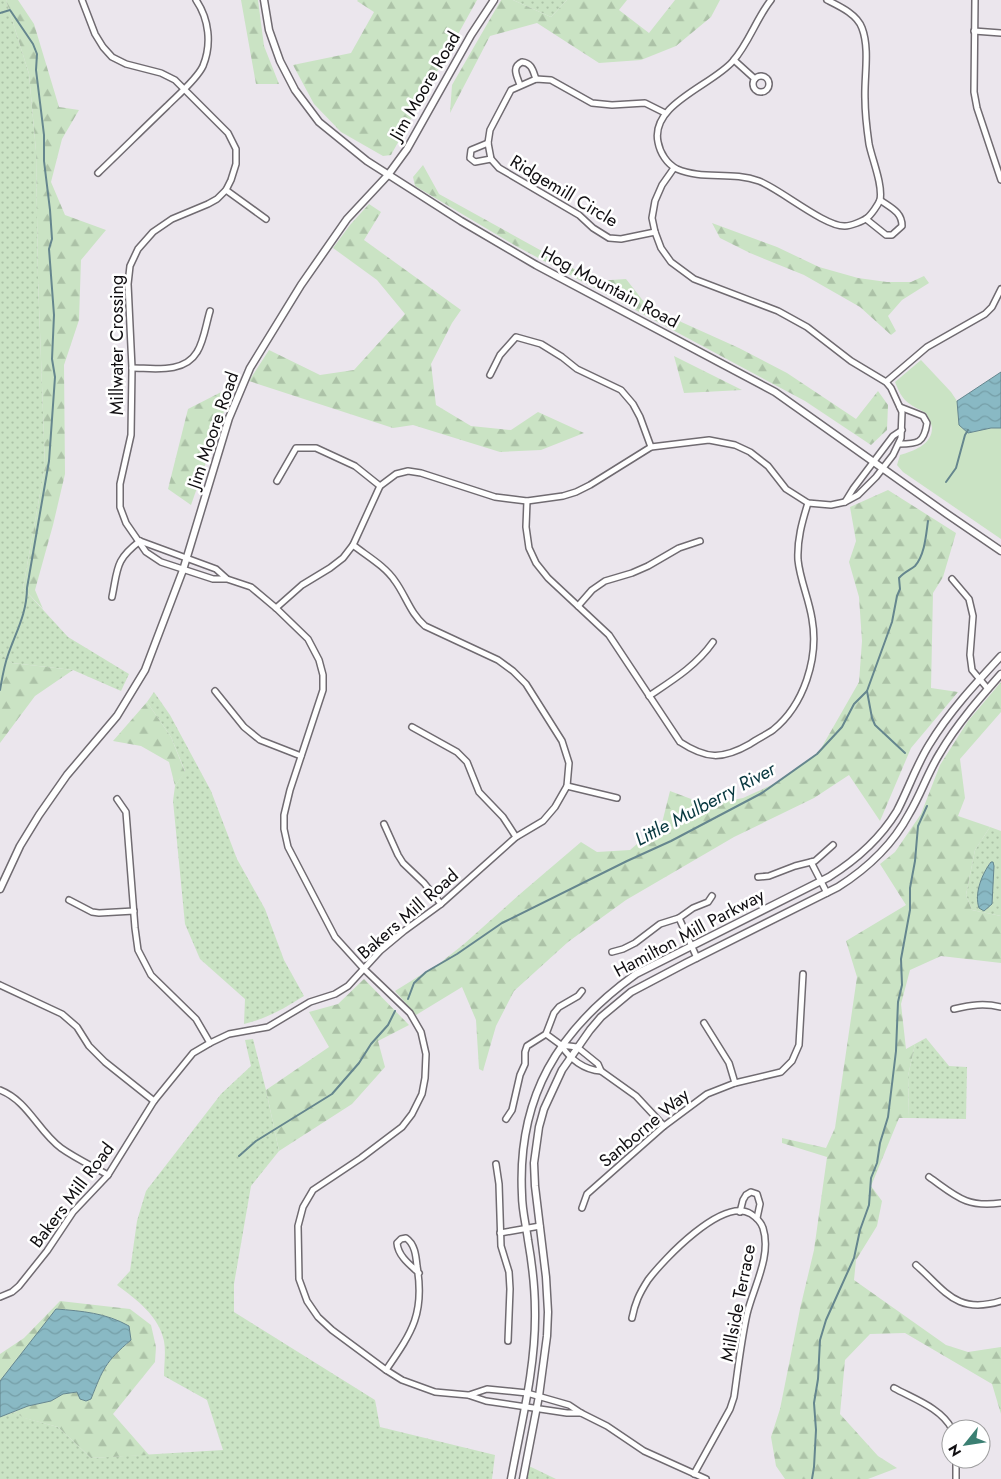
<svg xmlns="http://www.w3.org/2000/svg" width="1001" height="1479" viewBox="0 0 1001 1479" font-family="Jost,sans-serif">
<defs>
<pattern id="grass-dots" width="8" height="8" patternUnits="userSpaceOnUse" patternTransform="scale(1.25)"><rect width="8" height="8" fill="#cae3c4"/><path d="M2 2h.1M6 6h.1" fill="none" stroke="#acc2a7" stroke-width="1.8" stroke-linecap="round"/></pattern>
<pattern id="forest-firs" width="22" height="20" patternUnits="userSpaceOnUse" patternTransform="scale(1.25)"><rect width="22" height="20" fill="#cae3c4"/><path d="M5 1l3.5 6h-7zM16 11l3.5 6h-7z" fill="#acc2a7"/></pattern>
<pattern id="water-waves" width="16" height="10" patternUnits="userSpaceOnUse" patternTransform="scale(1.25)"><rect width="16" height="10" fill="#89b9c4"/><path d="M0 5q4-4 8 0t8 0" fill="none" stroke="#759ea7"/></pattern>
</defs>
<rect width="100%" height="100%" fill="#ebe6ed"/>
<g fill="url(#grass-dots)" fill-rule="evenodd">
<polygon points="0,0 6,0 29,74 36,151 38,279 45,466 23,588 68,637 129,674 121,691 73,670 12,663 0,654"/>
<polygon points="513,0 567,0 551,17"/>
<path d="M154 692 170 715 211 791 237 859 265 909 284 960 304 996C283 1009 268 1018 244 1024L245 999 200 959 185 924 173 801 175 786 185 771 171 737 147 702Z"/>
<path d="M990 827 1001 831V916L972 910 966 895 975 850ZM989 863 994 866 992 904 989 865Z"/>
<polygon points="926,1038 949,1066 967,1067 966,1119 909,1118 908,1076 915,1044"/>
<path d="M253 1039 266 1090 279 1151 251 1186 234 1284V1312L375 1400 380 1427 495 1455 492 1479H0V1417L14 1412 25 1418 58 1427 91 1458 223 1450 207 1400 164 1376C164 1365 166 1352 164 1341 159 1316 136 1299 117 1285L130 1271 137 1221 146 1191 221 1094 251 1066 245 1040Z"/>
<polygon points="529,1466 556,1479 527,1479"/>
</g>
<g fill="url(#forest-firs)">
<polygon points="6,0 18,0 34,24 59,107 79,110 62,139 51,182 65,215 106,230 81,260 79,320 64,365 65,474 53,525 35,590 43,609 23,588 45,466 38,279 36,151 29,74"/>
<polygon points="241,0 258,0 264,46 279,84 256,84"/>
<polygon points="358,0 477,0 391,155 383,156 341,132 314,104 293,65 351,53 374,12 357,1"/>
<polygon points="501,0 513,0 551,17 567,0 627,0 619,10 649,33 675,0 720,0 711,17 676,46 641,60 599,63 537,23 490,36 450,113 452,85"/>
<polygon points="423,165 439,194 596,281 626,279 648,307 739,348 787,373 856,419 878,391 888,405 887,430 871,445 805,401 516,246 415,186 413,177"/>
<polygon points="369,204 381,212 364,240 461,310 452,323 431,364 436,405 471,426 511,430 538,412 584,433 541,450 500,452 413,425 393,428 249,381 269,350 320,375 354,370 405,314 377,280 333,248 350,225"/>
<polygon points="712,223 777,247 819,267 858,278 887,282 911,282 924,276 929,283 902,300 888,316 896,331 891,335 860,307 804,275 750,253 720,238"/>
<polygon points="674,356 742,390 684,393"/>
<polygon points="233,386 191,505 168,489 188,409"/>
<polygon points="888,490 956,533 943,577 933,593 931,688 958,692 911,748 880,821 849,775 814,798 734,837 626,900 568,942 514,991 496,1026 483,1071 479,1069 476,1020 462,987 416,1015 395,991 440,963 464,944 520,894 581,842 597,852 630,850 662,823 670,791 707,805 743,798 776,783 819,752 859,682 862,641 859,597 849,562 856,541 850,507"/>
<polygon points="0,654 12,663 73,670 35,696 0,743"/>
<polygon points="1001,682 1001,712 960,759 965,798 958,816 990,827 975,850 966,895 972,910 1001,916 1001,963 941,956 910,970 901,1004 906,1049 915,1044 908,1076 909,1118 899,1118 871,1186 882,1201 877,1226 856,1260 854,1280 946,1345 968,1352 1001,1347 1001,1414 992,1384 905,1333 870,1334 845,1360 840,1414 878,1456 897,1468 868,1479 785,1479 776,1466 771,1437 780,1409 800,1309 814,1250 827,1157 782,1143 782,1138 826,1148 835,1128 857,977 846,941 906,905 880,864 895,852 921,814 940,765 968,721"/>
<polygon points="147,702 171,737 185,772 175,786 169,762 141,746 113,741"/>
<polygon points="364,979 409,1025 378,1041 385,1067 352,1104 279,1151 266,1090 329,1047 309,1012 338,1004"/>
<path d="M60 1301 130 1309 151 1325 156 1347 155 1362 113 1414 149 1455 91 1458 58 1427 24 1418 14 1412 28 1406 51 1401 63 1394 77 1392 80 1399 86 1401 91 1399C103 1369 105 1362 131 1340L129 1326C106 1313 82 1311 56 1309L0 1381V1354L24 1338Z"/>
</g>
<path fill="#cae3c4" d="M921 360 951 392 957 401 959 424 968 433 991 428H1001V539L903 472 897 465 900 455C913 451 932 445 932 428 932 424 928 417 926 413 907 403 903 402 895 382Z"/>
<g fill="url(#water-waves)" stroke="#65868e">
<polygon points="1001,372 1001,428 991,428 968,433 959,425 957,401"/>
<path d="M991 862H993L994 866 992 904 984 911 979 908C974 893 982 874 991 862Z"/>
<path d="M56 1309C82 1311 106 1313 129 1326L131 1340C105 1362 103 1369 91 1399L86 1401 80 1399 77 1392 63 1394 51 1401 28 1406 0 1417V1381Z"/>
</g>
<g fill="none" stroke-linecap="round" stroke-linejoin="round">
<g stroke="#65868e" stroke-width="2">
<path d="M0 13 10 10 33 44 37 54 36 70 44 135V161L50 210 52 239 49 249 50 262 54 315 52 359 55 377 49 461 27 588C27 613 16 632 8 655 4 666 2 679 0 690"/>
<polyline points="946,482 956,468 965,435 968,430"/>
<polyline points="867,691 872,718 875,725 905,753"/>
<path d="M408 999 414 983 426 972 457 954 502 923 627 861 671 841 762 793 817 754 842 727 854 704 867 691 892 622 897 596 900 589 899 578C904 572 910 570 915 566 925 554 926 535 928 521"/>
<polyline points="239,1156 256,1141 332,1094 359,1063 371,1044 388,1025 395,1011"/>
<polyline points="812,1479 814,1467 816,1430 814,1403 818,1379 820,1340 826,1320 854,1258 860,1230 869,1205 871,1178 877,1163 880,1143 888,1117 896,1051 898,1002 902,985 901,959 910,910 910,888 915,861 918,826 927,806"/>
</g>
<defs>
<g id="minor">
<polyline points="82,0 95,34 103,47 112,57 126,64 161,73 175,80 228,133 236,149 236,164 231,180 226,190 217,199 208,204 172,219 153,232 138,249 130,266 128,284 132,368 131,435 120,484 120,507 126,523 146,552 161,562 213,579 227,579 251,587 276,608 308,639 319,660 323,675 323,690 290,790 284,815 284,829 288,847 335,937 364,969 410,1013 421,1032 426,1054 425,1078 422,1094 412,1114 402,1127 361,1158 313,1190 303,1207 298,1226 299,1279 307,1301 318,1317 332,1330 386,1370 402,1380 435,1392 468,1395 486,1401 567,1413 581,1413"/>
<path d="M771 0C756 19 749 43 733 61 713 85 650 104 658 142 660 153 667 164 677 169 702 180 732 171 759 181 780 189 825 227 845 226 851 226 863 221 867 218 871 215 878 205 880 200 883 185 872 159 869 144 867 130 865 114 865 99 864 77 870 49 862 28 857 14 839 6 827 0"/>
<polyline points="975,0 974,92 977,108 1001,180"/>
<polyline points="974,31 1001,33"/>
<polyline points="734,60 755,79"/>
<circle cx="761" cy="84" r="8"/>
<path d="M520 85C517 76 511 67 522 62 532 63 533 71 536 79"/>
<polyline points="488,143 471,150 470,158 475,162 491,159"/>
<path d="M98 173C121 151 144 128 167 106 178 95 197 79 203 66 212 44 209 19 196 0"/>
<polyline points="226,190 266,219"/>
<path d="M866 219 886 235H892L902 226C902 212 891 208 880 200"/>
<polyline points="655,232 621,239 609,238 593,228 579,215 499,168 491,159 488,143 490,130 511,90 536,79 551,80 592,103 612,105 645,103 665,113"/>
<path d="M132 368C153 368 184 374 197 352 204 341 206 324 210 311"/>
<polyline points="490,375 500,355 516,337 541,344 562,357 577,369 621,390 633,404 640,417 651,447"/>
<polyline points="886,382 927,347 985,314 992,307 1001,289"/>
<path d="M899 444C918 444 924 443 927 423L923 416 900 407"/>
<polyline points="277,481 296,448 316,448 355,466 380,486"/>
<path d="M527 501 526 527 529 548 536 563 548 578 609 635 680 742C706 759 722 760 750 744 757 739 766 735 773 730 804 705 819 658 812 619 809 599 800 580 798 560 797 540 802 522 808 503"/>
<polyline points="845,502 853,489 893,436 902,430"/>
<polyline points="140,541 216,569 226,578"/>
<polyline points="952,579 969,599 973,616 970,655 972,670 988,689"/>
<path d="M112 597C118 568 115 560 140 541"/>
<polyline points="578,606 592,590 605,581 632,573 648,566 679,548 700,541"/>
<polyline points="276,608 302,585 330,568 343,558 353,545 380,486 396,474 408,471 421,473 495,497 527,501 563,496 576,492 590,485 651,447 709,440 735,445 750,452 768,466 786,489 808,503 831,505 845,502 858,495 876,477 893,455 901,438 902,412 891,388 886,382 851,361 807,327 778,311 694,279 671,262 661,248 655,232 652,218 655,201 662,185 674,168"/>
<polyline points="215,691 244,727 260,740 301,756"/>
<path d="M649 696C673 680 696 666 713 642"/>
<polyline points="412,727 457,752 467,762 479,792 503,817 516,837"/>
<polyline points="567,786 617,798"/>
<polyline points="117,799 126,812 135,928 138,950 151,975 196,1019 210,1043"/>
<polyline points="384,824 398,855 403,863 424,883 441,904"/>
<polyline points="811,862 827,893"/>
<polyline points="758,877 769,876 795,866 815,861 833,845"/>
<polyline points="69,900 92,912 99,913 134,911"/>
<polyline points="679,918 697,958"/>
<polyline points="612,952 623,949 635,943 660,924 679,918 693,908 708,902 712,896"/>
<polyline points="0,985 62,1014 77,1027 89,1046 105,1062 154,1101"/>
<path d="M954 1009C971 1005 984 1003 1001 1007"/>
<polyline points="704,1023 729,1063 735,1083"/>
<polyline points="546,1034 561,1045"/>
<path d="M561 1045 577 1047 598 1064 601 1071C584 1070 570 1059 561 1045Z"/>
<polyline points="601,1071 636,1096 664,1126"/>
<path d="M0 1090C28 1101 38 1131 61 1148 75 1158 92 1166 108 1175"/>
<polyline points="506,1119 512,1110 520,1075 525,1064 525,1052 527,1046 546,1034 554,1013 559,1007 578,996 582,991"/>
<polyline points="496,1164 499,1184 501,1246 509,1272 510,1289 508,1341"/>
<path d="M929 1177C956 1196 966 1208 1001 1203"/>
<polyline points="582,1208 587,1194 664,1126 707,1094 735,1083 781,1072 792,1061 799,1045 803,974"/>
<polyline points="740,1212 743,1200 746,1195 751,1192 757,1194 760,1204 757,1218"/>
<polyline points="500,1233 540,1226"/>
<path d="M916 1265C945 1290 956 1315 1001 1301"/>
<path d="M0 1297 12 1292 19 1286 47 1251 73 1212 108 1175 154 1101 193 1053 210 1043 229 1034 268 1027 310 1002 335 994 348 986 380 951 404 931 441 904 516 837 543 821 555 807 567 786 569 763 562 741 526 684 513 671 498 660 425 626C410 613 406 596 395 581 385 566 367 556 353 545"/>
<path d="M632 1318C635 1303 639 1294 648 1280 663 1260 723 1196 751 1214 757 1218 761 1222 763 1228 772 1256 753 1288 747 1314 741 1341 738 1369 734 1397L730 1409 694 1474"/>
<path d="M386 1370C412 1332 425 1314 417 1266 416 1256 415 1244 406 1238L401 1239 397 1243C398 1256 410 1265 419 1273"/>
<path d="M894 1388C914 1399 941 1408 952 1429"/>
<polyline points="469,1395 487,1389 527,1393 569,1405 581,1413 607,1426 644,1451 706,1479"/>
<polyline points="956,1459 956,1479"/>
</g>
<g id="tertiary">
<polyline points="264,0 269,30 280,61 295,90 319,122 367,161 461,221 536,265 775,392 947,514 1001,551"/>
<polyline points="0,889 20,846 39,815 67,775 117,716 145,670 183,570 229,418 250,368 301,285 347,219 388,175 407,149 471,35 494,0"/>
<path d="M511 1479C521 1424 536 1367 535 1311 535 1288 532 1263 528 1240 526 1225 522 1210 522 1195 517 1097 558 1030 636 974L829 877C856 860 880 839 897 811 908 790 916 766 929 745 949 712 975 684 1001 656"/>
<path d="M523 1479 539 1396 547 1336 548 1312 546 1277 535 1186 534 1163 539 1127 544 1109 562 1070 590 1030 601 1017 631 992 686 963 838 887C868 868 892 846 909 814 921 794 928 772 940 753 957 724 979 699 1001 674"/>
</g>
</defs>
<use href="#minor" stroke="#706b71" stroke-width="8"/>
<use href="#tertiary" stroke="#706b71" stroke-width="9"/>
<use href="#minor" stroke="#fff" stroke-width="5"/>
<use href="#tertiary" stroke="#fff" stroke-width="6"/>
</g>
<g text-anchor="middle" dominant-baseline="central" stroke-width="5" stroke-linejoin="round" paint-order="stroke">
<g font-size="18" fill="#100e11" stroke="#fff">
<text transform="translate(425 86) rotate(-60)">Jim Moore Road</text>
<text transform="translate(564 191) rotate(31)">Ridgemill Circle</text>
<text transform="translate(610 287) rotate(28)">Hog Mountain Road</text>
<text transform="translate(117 345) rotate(-90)">Millwater Crossing</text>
<text transform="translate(213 430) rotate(-71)">Jim Moore Road</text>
<text transform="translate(408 914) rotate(-41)">Bakers Mill Road</text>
<text transform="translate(689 933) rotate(-28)">Hamilton Mill Parkway</text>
<text transform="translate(644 1128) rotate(-40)">Sanborne Way</text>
<text transform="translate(72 1195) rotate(-53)">Bakers Mill Road</text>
<text transform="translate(738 1303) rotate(-79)">Millside Terrace</text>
</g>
<g font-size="19" font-style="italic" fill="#07373f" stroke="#fff">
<text transform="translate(705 804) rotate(-28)">Little Mulberry River</text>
</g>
</g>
<g transform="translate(966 1444) rotate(240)"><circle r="24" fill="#ffffff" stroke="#9f9fa0"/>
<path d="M0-4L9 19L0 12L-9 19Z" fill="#3b7f72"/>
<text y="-8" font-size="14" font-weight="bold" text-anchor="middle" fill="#100e11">N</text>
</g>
</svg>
